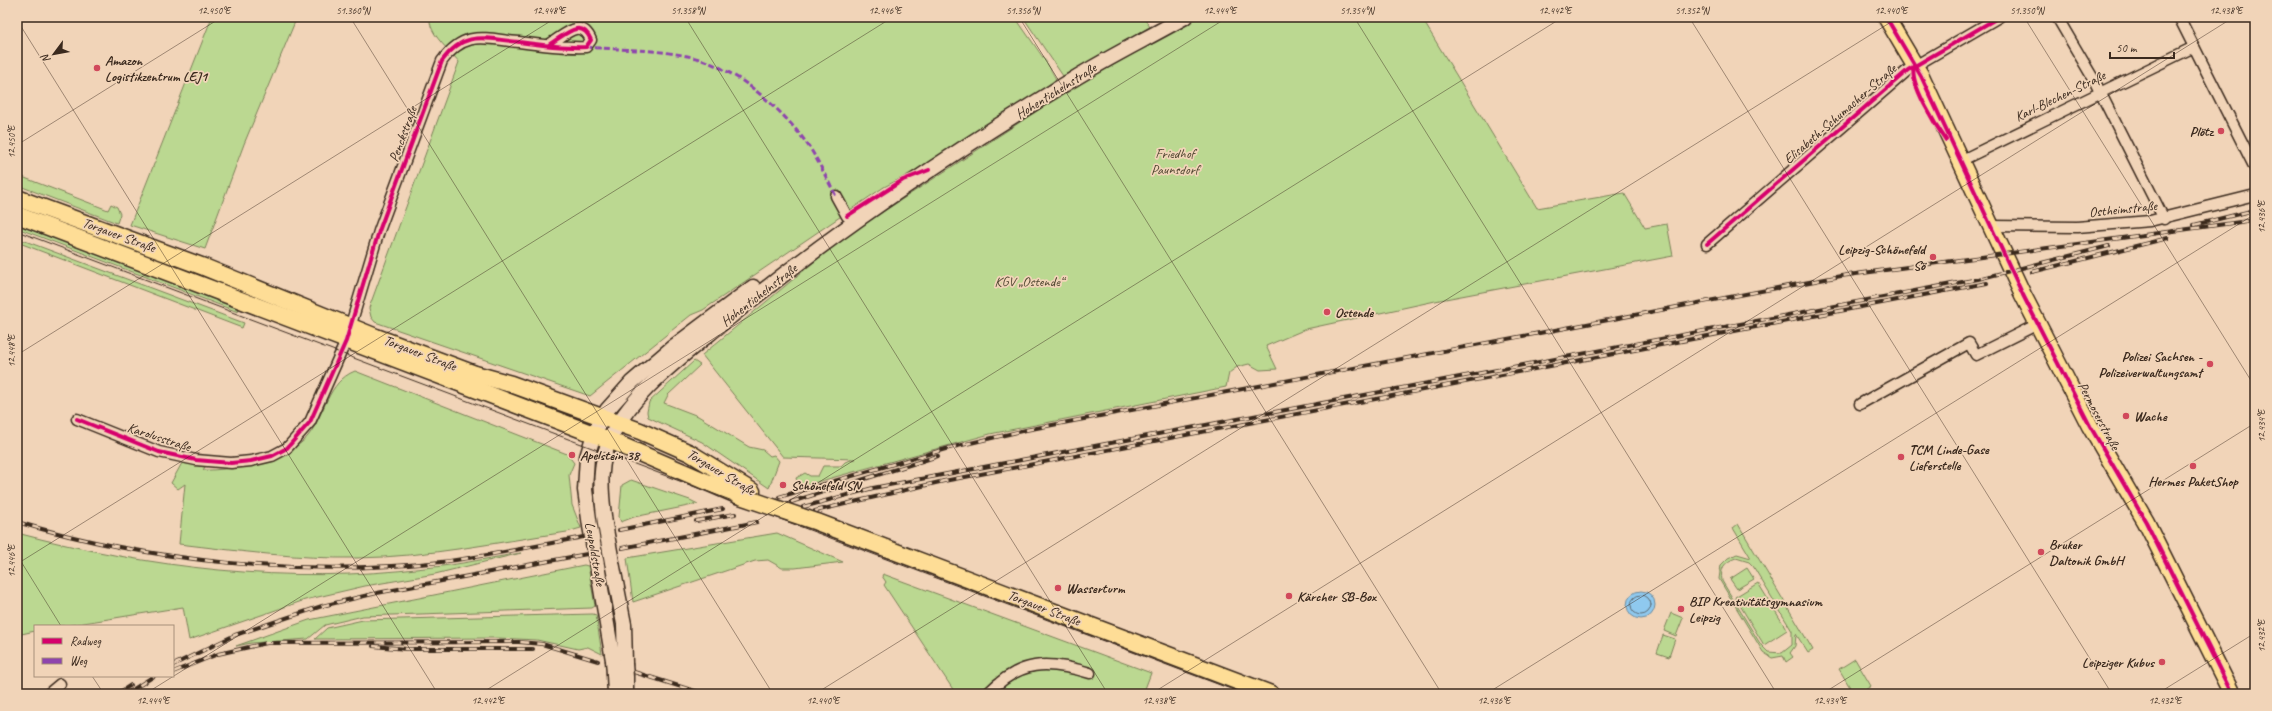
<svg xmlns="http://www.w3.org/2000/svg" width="2272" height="711" viewBox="0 0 2272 711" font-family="Caveat,sans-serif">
<rect width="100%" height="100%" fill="#f1d4b8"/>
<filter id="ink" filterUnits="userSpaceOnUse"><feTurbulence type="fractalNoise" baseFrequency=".025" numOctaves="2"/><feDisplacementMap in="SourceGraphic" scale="8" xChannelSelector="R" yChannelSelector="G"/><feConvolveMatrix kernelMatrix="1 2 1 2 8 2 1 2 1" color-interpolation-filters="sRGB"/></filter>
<g filter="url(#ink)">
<g fill="#bbd891" stroke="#7b8158" fill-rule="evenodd">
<polygon points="212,17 297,17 244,144 205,249 130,225"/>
<path d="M430 17H1015L1047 63 1056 79 1019 107 934 161 884 187 703 310 691 315 590 396 375 322 371 317 369 308 459 62C449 49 428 34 430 17Z"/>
<polygon points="1023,17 1143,17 1150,27 1063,76"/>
<polygon points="1199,17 1421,17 1537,208 1624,193 1645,228 1667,224 1673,256 1440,300 1306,329 1266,346 1277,369 1260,370 1249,364 1237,367 1229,373 1226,387 990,434 799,487 796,478 805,473 810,476 818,476 823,466 841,466 845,462 855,459 783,457 702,355 843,238 1069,90"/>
<polygon points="17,175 108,210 111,204 117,207 120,214 117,223 17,185"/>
<polygon points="17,223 239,307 238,312 17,228"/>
<polygon points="17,238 244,323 242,328 17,242"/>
<polygon points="694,361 700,365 668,395 664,403 698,416 749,447 763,450 770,456 774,455 779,461 769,488 702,442 648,417 647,412 649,402"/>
<path d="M355 371 567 454 574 463 569 475 572 505 581 528 567 532C498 542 427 557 357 558 298 559 238 551 179 544L185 484 178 489 171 483 182 463 205 467 203 470C232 471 290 459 308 436 325 415 327 382 355 371Z"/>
<polygon points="631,480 690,500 698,504 634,517 621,522 619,517 622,485"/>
<path d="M1738 524 1813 650 1808 653 1796 634 1795 646 1790 653 1793 657 1786 662 1783 656 1772 658 1763 652 1719 579 1721 565 1728 558 1737 554 1751 558 1733 528ZM1736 558 1749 562 1753 566 1792 631V645L1782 653 1768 652 1761 645 1722 581C1720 568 1724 562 1736 558Z"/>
<path d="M17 533C150 568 287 585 425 568 457 565 489 558 521 553L435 574 365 586 305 600 189 640 183 607 65 626H35V631L17 635Z"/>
<polygon points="777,533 843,562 795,568 782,568 768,560 755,561 633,602 627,558"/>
<polygon points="584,565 588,566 595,606 592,608 363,616 325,625 308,639 251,643 236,646 309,620"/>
<polygon points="1747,568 1754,579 1737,589 1730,579"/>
<polygon points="883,574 1151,673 1143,694 956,694 884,585 886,582 882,576"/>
<polygon points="1758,583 1787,630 1764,645 1735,597"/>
<polygon points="1671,613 1683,618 1676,636 1664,631"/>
<polygon points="593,614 596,615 602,654 588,647 578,649 537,640 499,638 315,639 327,628 363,620"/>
<polygon points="1663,635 1675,639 1669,657 1657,653"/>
<polygon points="1855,659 1871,686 1859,694 1854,694 1839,669"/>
</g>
<circle fill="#8fc9ef" stroke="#6d899b" cx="1641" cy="605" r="14"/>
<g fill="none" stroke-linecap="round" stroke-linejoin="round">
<circle stroke="#5d6a72" stroke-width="1" cx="1641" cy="605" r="10"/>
<defs>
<g id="minor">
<polyline points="2057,17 2094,80 2164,219"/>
<polyline points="2179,17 2255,168"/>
<polyline points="1960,161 2194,47"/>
<polyline points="836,196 847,216"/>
<polyline points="1991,226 2077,227 2150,221 2255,195"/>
<polyline points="1707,244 1908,70 1999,17"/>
<polyline points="1860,404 1969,343 1976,355 2038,324"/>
<path d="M77 419 159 452 196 460 231 463 251 461 272 456 287 448 310 422 346 341 379 231 442 61C465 29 486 39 519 42 541 45 564 48 586 47L591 40C581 17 565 35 550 44"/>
<polyline points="48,694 60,684"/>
<path d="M987 694C1020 660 1047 660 1090 673"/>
</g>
<g id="secondary">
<path d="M605 524C601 492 597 463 613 433 635 390 686 353 724 322 833 232 951 153 1072 80 1109 57 1148 38 1185 17"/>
<polyline points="590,526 585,490 587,457 594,434 607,410 632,382 673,347 753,287"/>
<polyline points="612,562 624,624 625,664"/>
<polyline points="597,565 613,660"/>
<polyline points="614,674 615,694"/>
<polyline points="626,677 626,694"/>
</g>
<g id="primary">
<polyline points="1886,17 1921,76 2023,295 2090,426 2146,522 2232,694"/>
<polyline points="17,198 204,267 376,337 475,374 511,384 640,431 690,453 752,491"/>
<polyline points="17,215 609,440 737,495"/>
<polyline points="817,522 1271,694"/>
</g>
</defs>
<use href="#minor" stroke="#3b2a1e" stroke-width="13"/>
<use href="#secondary" stroke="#3b2a1e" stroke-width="17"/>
<use href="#primary" stroke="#3b2a1e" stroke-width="19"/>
<use href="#minor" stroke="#f1d4b8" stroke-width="10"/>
<use href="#secondary" stroke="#f1d4b8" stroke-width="14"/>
<use href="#primary" stroke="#fedd96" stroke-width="16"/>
<polyline stroke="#3b2a1e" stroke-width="1" points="17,231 1244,694"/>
<defs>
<g id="rail">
<polyline points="2194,225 2255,210"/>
<polyline points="2032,272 2168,238"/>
<polyline points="779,497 949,448 1026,430 1841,276 2255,220"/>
<polyline points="791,502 938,456"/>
<polyline points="803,507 873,488 1978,279 2109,246"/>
<polyline points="815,511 944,481 1987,283"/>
<polyline points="696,521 735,514"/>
<path d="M17 522C152 562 300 577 441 562 488 556 536 546 583 537"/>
<polyline points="619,530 723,509"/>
<polyline points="622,548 757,522"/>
<polyline points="373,646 407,649 533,649"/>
<polyline points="173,665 235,635 322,606 377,593 587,554"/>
<polyline points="173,672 218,654 267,643 519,642 542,644 598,661"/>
<polyline points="634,672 704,694"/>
<polyline points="117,694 131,685"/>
<polyline points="126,694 154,676"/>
</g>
</defs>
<use href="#rail" stroke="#3b2a1e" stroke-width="4"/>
<use href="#rail" stroke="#f1d4b8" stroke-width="2.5" stroke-dasharray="8" stroke-linecap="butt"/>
<defs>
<g id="secondary-bridge">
<polyline points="605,524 612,562"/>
<polyline points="590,526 597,565"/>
<polyline points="613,660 614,674"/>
<polyline points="625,664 626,677"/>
</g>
<polyline id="primary-bridge" points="737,495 817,522"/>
</defs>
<use href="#secondary-bridge" stroke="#3b2a1e" stroke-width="17" stroke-linecap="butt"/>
<use href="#primary-bridge" stroke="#3b2a1e" stroke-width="19" stroke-linecap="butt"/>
<use href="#secondary-bridge" stroke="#f1d4b8" stroke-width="14"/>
<use href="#primary-bridge" stroke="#fedd96" stroke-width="16"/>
<path stroke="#8e44ad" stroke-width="3" stroke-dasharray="6 3" stroke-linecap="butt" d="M586 47C621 50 657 49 692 57 735 68 779 106 805 141 817 157 826 178 836 196"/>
<defs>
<g id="cycleway">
<polyline points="1886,17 1921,76 2023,295 2090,426 2146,522 2232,694"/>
<path d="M1914 67C1909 83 1936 126 1946 140"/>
<polyline points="847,216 903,180 929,170"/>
<polyline points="1707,244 1908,70 1999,17"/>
<path d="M77 419 159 452 196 460 231 463 251 461 272 456 287 448 310 422 346 341 379 231 442 61C465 29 486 39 519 42 541 45 564 48 586 47L591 40C581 17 565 35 550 44"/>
</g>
</defs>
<use href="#cycleway" stroke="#f1d4b8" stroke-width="6"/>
<use href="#cycleway" stroke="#d6006c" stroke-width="4"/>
</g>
</g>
<path fill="none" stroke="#3b2a1e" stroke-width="1" stroke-opacity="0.45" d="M350 17 773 694M685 17 1108 694M1019 17 1442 694M1354 17 1777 694M1689 17 2112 694M2024 17 2255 387M17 20 438 694M17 145 222 17M17 355 557 17M17 555 61 626M17 564 893 17M92 676 104 694M145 694 1228 17M480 694 1563 17M815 694 1899 17M1151 694 2234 17M1486 694 2255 214M1822 694 2255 423M2157 694 2255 633"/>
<g fill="#d1495b" stroke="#f1d4b8" stroke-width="1.5">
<circle cx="97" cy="68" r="4"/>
<circle cx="2221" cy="131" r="4"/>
<circle cx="1933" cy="257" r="4"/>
<circle cx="1327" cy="312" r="4"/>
<circle cx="2210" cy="364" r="4"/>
<circle cx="2126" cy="416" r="4"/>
<circle cx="572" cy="455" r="4"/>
<circle cx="1901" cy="457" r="4"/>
<circle cx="2193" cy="466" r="4"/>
<circle cx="783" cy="485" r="4"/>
<circle cx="2041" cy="552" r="4"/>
<circle cx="1058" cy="588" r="4"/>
<circle cx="1289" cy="596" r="4"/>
<circle cx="1681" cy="609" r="4"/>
<circle cx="2162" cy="662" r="4"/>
</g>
<g text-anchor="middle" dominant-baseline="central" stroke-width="3.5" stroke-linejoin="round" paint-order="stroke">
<g font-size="14" font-weight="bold" fill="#3b2a1e" stroke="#f1d4b8" text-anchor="start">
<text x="105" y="60">Amazon<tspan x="105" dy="16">Logistikzentrum LEJ1</tspan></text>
<text x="2213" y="131" text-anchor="end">Plötz</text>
<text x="1925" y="249" text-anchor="end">Leipzig-Schönefeld<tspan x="1925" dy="16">Sö</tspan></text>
<text x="1335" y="312">Ostende</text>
<text x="2202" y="356" text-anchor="end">Polizei Sachsen -<tspan x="2202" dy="16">Polizeiverwaltungsamt</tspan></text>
<text x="2134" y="416">Wache</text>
<text x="1909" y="449">TCM Linde-Gase<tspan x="1909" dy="16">Lieferstelle</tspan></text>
<text x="580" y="455">Apelstein 38</text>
<text x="2193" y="481" text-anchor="middle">Hermes PaketShop</text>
<text x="791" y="485">Schönefeld SN</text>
<text x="2049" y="544">Bruker<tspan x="2049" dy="16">Daltonik GmbH</tspan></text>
<text x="1066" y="588">Wasserturm</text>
<text x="1297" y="596">Kärcher SB-Box</text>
<text x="1689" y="601">BIP Kreativitätsgymnasium<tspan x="1689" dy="16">Leipzig</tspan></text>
<text x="2154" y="662" text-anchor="end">Leipziger Kubus</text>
</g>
<g font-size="14" fill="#3b2a1e" stroke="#f1d4b8">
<text transform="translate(1056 91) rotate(-32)">Hohentichelnstraße</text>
<text transform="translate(2060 96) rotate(-26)">Karl-Blechen-Straße</text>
<text transform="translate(1840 114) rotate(-41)">Elisabeth-Schumacher-Straße</text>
<text transform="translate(403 134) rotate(-70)">Penckstraße</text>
<text transform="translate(2123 209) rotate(-6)">Ostheimstraße</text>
<text transform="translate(119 235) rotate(20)">Torgauer Straße</text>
<text transform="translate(759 295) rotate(-38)">Hohentichelnstraße</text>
<text transform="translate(420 353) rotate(21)">Torgauer Straße</text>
<text transform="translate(2099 416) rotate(62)">Permoserstraße</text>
<text transform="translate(159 437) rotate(18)">Karolusstraße</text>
<text transform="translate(721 472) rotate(31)">Torgauer Straße</text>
<text transform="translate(595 554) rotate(80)">Leupoldstraße</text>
<text transform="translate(1044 608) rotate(21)">Torgauer Straße</text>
</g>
<g font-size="14" fill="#4e442f" stroke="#f1d4b8">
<text x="1175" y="153">Friedhof<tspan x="1175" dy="16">Paunsdorf</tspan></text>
<text x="1029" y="281">KGV „Ostende“</text>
</g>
</g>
<rect width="2272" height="711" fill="none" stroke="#f1d4b8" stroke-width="44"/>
<rect x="34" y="625" width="140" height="52" fill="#f1d4b8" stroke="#a8907a"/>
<rect x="42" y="638" width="20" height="6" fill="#d6006c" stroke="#a8907a"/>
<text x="70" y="645" font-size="12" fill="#3b2a1e">Radweg</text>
<rect x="42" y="658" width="20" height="6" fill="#8e44ad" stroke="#a8907a"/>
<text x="70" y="665" font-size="12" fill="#3b2a1e">Weg</text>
<g transform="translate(54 54) rotate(238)" stroke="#f1d4b8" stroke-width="3" paint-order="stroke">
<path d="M0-3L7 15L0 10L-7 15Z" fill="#3b2a1e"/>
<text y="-6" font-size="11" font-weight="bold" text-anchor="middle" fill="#3b2a1e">N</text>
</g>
<path d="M2110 52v6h64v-6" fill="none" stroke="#3b2a1e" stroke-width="2"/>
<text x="2116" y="52" font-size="12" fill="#3b2a1e" stroke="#f1d4b8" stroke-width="3" paint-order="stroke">50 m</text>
<rect x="22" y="22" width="2228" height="667" fill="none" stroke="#3b2a1e" stroke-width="1.5"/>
<g font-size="10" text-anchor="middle" fill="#3b2a1e">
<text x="214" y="14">12.450°E</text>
<text x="353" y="14">51.360°N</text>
<text x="549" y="14">12.448°E</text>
<text x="688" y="14">51.358°N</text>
<text x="885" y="14">12.446°E</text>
<text x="1023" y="14">51.356°N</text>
<text x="1220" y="14">12.444°E</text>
<text x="1357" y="14">51.354°N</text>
<text x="1555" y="14">12.442°E</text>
<text x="1692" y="14">51.352°N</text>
<text x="1891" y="14">12.440°E</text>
<text x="2027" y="14">51.350°N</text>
<text x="2226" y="14">12.438°E</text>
<text transform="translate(11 142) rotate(-90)" y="4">12.450°E</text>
<text transform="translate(2261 217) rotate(-90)" y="4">12.436°E</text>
<text transform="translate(11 351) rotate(-90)" y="4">12.448°E</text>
<text transform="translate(2261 426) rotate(-90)" y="4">12.434°E</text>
<text transform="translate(11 561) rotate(-90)" y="4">12.446°E</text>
<text transform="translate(2261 636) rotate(-90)" y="4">12.432°E</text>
<text x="153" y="704">12.444°E</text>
<text x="488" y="704">12.442°E</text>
<text x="823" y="704">12.440°E</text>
<text x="1159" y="704">12.438°E</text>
<text x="1494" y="704">12.436°E</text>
<text x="1830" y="704">12.434°E</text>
<text x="2165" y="704">12.432°E</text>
</g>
</svg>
